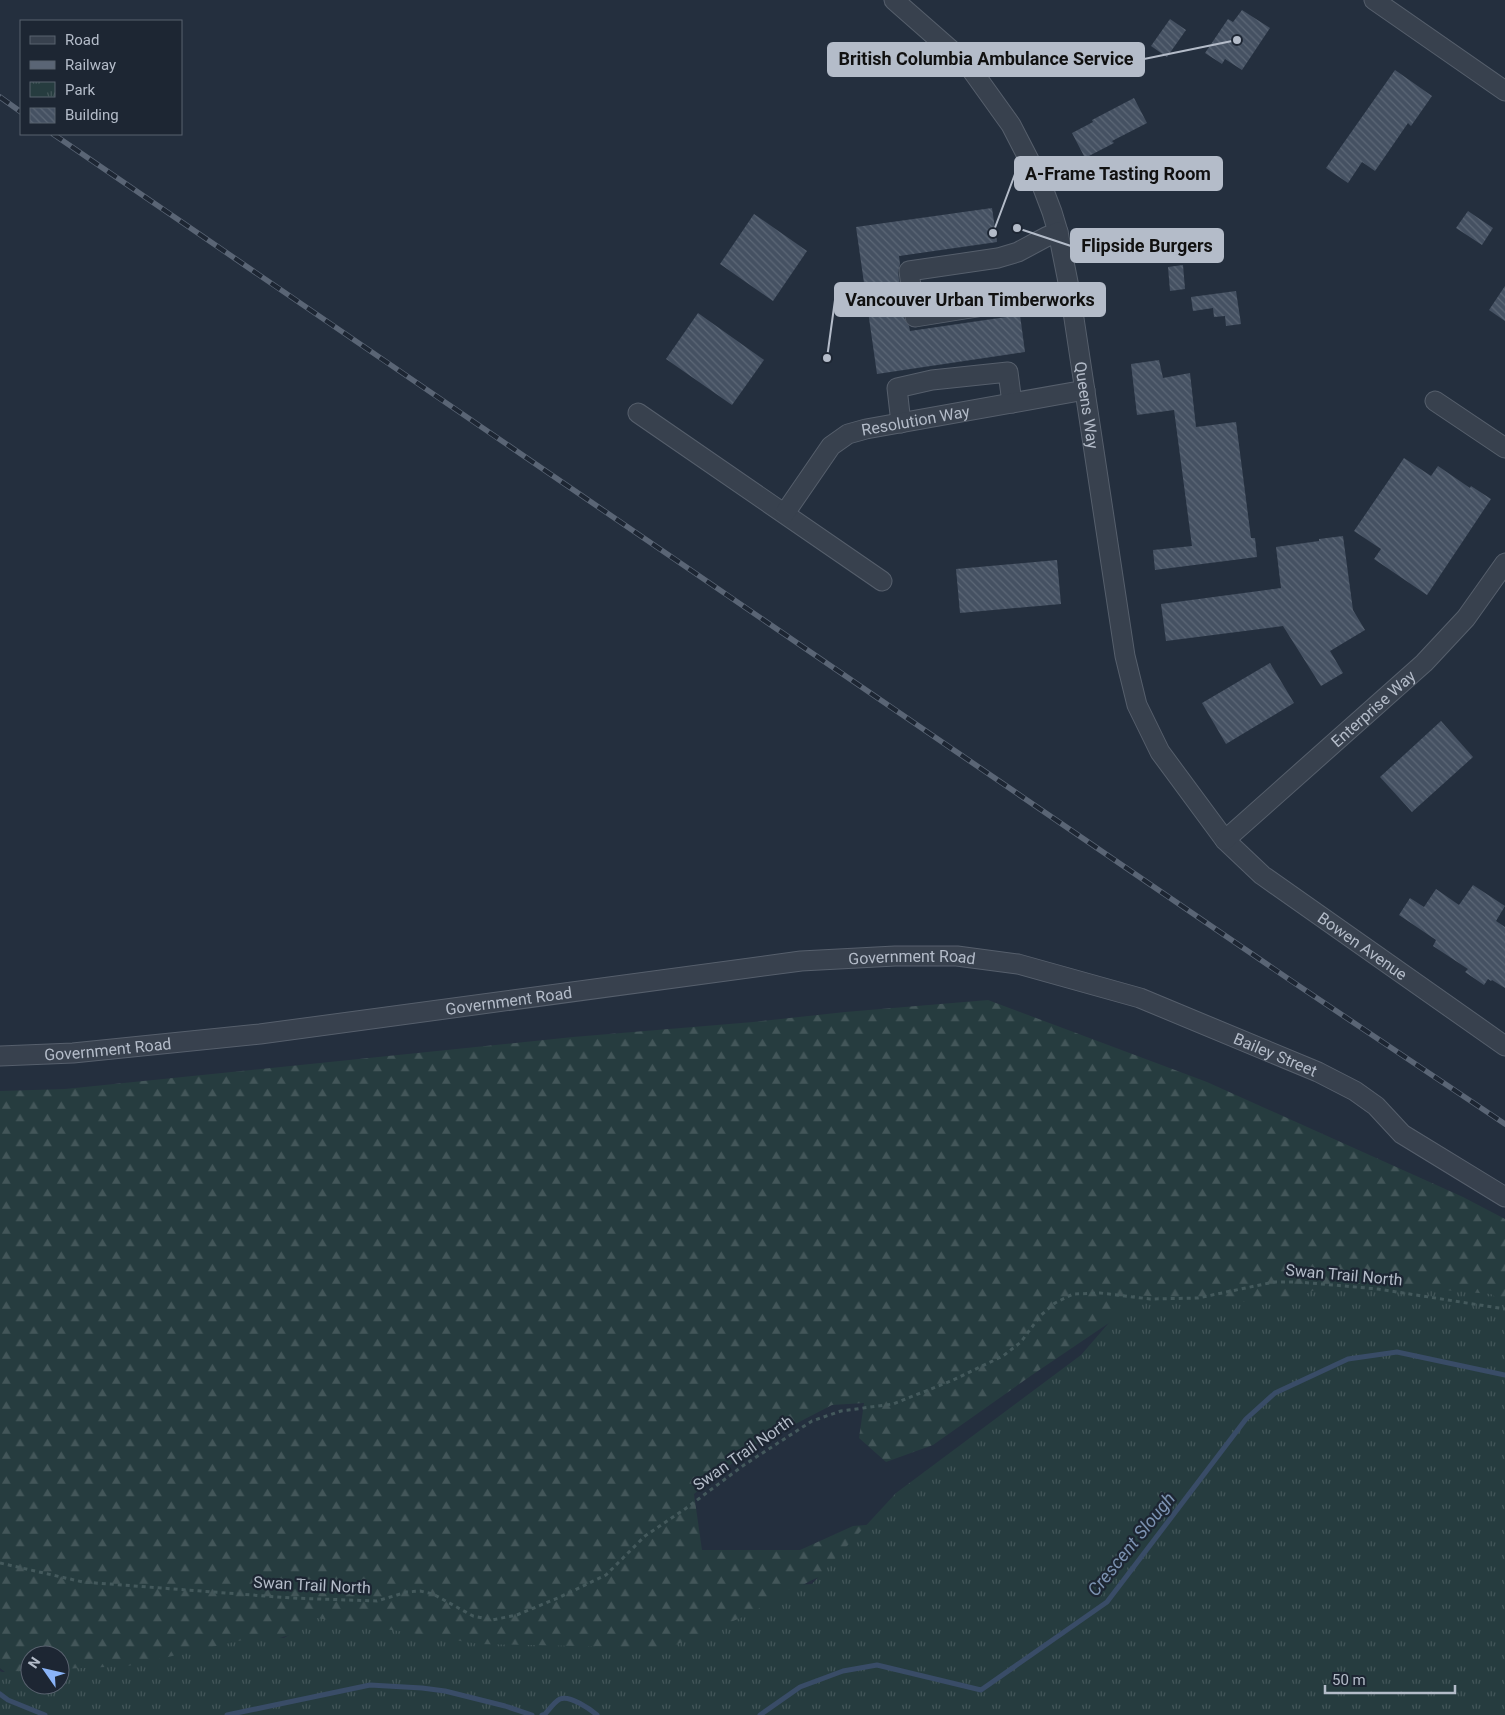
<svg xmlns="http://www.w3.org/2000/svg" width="1505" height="1715" viewBox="0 0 1505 1715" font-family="Roboto,sans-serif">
<defs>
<pattern id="forest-firs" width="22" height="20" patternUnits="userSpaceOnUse" patternTransform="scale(1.25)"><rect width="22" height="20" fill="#263c3f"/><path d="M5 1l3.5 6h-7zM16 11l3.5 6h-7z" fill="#435659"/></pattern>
<pattern id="park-tufts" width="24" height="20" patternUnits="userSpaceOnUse" patternTransform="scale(1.25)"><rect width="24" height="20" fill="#263c3f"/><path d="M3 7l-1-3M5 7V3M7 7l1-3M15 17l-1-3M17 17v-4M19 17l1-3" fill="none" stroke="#435659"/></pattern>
<pattern id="building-back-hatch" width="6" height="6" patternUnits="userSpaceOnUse" patternTransform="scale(1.25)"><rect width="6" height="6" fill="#455162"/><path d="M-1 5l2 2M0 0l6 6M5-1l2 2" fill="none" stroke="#5d6877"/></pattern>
</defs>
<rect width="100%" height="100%" fill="#242f3e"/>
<polygon fill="url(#forest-firs)" points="988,1000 1207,1082 1463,1197 1505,1219 1505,1333 1137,1304 1032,1375 933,1445 886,1462 859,1438 864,1403 832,1405 755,1445 694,1494 702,1550 800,1550 853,1526 904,1522 896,1542 810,1581 717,1633 671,1652 496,1654 312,1629 191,1662 60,1677 60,1655 30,1655 30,1678 14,1679 0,1668 0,1091 65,1089 573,1037 753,1022 845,1012"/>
<polygon fill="url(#park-tufts)" points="1336,1281 1491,1294 1505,1304 1505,1715 0,1715 0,1671 2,1672 30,1671 30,1685 60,1685 60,1669 128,1666 265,1635 284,1638 317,1618 479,1644 668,1648 750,1614 796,1585 812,1584 896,1493 1081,1355 1133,1295 1244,1302 1298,1297"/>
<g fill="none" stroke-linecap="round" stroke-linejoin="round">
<g stroke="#394c67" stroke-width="5">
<polyline points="0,1694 8,1700 45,1715"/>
<polyline points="227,1715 370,1685 422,1688 445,1691 505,1706 532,1715"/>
<path d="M542 1715 545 1714C549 1710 554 1702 560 1699 570 1695 590 1709 597 1715"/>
<polyline points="760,1715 800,1687 843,1671 877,1665 981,1690 1107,1602 1246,1419 1275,1393 1348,1359 1397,1352 1505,1375"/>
</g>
</g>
<g fill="url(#building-back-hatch)">
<polygon points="1242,10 1270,28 1242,70 1225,59 1222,64 1205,53 1228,19 1233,22"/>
<polygon points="1170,19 1186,30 1167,57 1151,46"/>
<polygon points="1395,70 1432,96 1411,126 1408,123 1375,171 1362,162 1348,183 1326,168"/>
<polygon points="1134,98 1147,123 1112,141 1114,143 1085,158 1072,133 1093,122 1092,120"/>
<polygon points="992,208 997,242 899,256 900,264 898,272 904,318 909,326 910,331 1020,315 1025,352 877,374 856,227"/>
<polygon points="1468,211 1493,228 1482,245 1456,228"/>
<polygon points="754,214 807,251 773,301 720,264"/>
<polygon points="1183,265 1185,289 1170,291 1168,267"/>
<polygon points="1505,286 1505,321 1489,310"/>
<polygon points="1236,291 1241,324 1226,326 1225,316 1214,317 1213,308 1193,311 1191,297"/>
<polygon points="698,313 764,360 732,405 666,359"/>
<polygon points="1159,360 1163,378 1190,373 1196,427 1236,422 1251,538 1255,538 1257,557 1155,570 1153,550 1192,546 1174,410 1137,415 1131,364"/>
<polygon points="1404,458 1431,476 1438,466 1470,488 1471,486 1491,499 1427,595 1374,559 1381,549 1354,531"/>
<polygon points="1343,536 1353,610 1365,630 1330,651 1343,673 1321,686 1283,626 1166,641 1161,604 1281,588 1276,547 1319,541 1319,539"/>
<polygon points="1057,560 1061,604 960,613 956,569"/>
<polygon points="1270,663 1294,703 1226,744 1202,703"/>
<polygon points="1441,721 1473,757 1412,812 1380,777"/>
<polygon points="1473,885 1505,906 1496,921 1505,927 1505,988 1492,980 1491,981 1488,979 1484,985 1465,972 1468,969 1433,946 1436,940 1399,915 1410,898 1424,907 1436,889 1459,905"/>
</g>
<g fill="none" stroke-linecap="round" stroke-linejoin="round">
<defs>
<g id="minor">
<path id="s1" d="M894 0 968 65 1011 125 1041 183 1052 212 1058 232 1070 292 1125 656 1137 705 1160 752 1225 840 1262 875 1505 1046"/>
<polyline points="1374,0 1505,91"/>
<polyline points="1058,232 1046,237 1018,252 998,258 909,271 915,317 1070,292"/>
<polyline points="1435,401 1505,448"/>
<polyline points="638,413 882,581"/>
<polyline points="901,423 897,388 932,380 1008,372 1012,403"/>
<path id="s2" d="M785 513 831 446 848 434 866 429 1085 390"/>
<path id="s3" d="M1225 840 1424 663 1466 618 1505 563"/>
<path id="s4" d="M0 1056 73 1053 260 1034 801 961 895 956H957L1018 964 1140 998 1318 1072 1355 1091 1376 1106 1402 1134 1505 1197"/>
</g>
</defs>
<use href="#minor" stroke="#565f6c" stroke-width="21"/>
<polyline stroke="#44595c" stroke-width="3" stroke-dasharray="4 4" stroke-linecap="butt" points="0,1563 83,1582 291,1598 377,1601 407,1592 420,1591 433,1594 473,1616 492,1620 517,1615 560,1597 606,1575 645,1536 685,1509 744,1465 812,1421 841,1411 893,1404 951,1381 1003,1356 1021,1342 1040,1316 1055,1303 1073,1294 1100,1293 1150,1299 1198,1298 1274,1282 1299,1282 1378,1289 1505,1309"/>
<use href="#minor" stroke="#38414e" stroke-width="19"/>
<defs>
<g id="rail">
<polyline points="0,97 21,112"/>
<polyline points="53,134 1293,982 1505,1124"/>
</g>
</defs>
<use href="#rail" stroke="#5a6575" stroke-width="5.5"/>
<use href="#rail" stroke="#1d2633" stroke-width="4" stroke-dasharray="11" stroke-linecap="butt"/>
</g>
<g text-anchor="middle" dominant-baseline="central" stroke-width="4.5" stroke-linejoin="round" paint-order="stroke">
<g font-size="16" fill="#b4bcc9" stroke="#1d2633">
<text stroke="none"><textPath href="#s1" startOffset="465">Queens Way</textPath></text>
<text stroke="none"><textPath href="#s2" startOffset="171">Resolution Way</textPath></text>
<text stroke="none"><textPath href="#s3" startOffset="198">Enterprise Way</textPath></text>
<text stroke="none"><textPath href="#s1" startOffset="1105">Bowen Avenue</textPath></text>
<text stroke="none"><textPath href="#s4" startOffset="918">Government Road</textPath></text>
<text stroke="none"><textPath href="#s4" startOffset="512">Government Road</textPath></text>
<text stroke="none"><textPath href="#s4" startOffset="108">Government Road</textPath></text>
<text stroke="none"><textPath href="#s4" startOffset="1298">Bailey Street</textPath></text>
<text transform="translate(1344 1275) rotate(5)">Swan Trail North</text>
<text transform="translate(743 1453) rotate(-35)">Swan Trail North</text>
<text transform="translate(312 1585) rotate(3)">Swan Trail North</text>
</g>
<g font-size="18" font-style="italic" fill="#7c92b1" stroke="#1d2633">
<text transform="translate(1131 1544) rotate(-51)">Crescent Slough</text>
</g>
</g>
<path fill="none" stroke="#b4bcc9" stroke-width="2" d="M1237 40L1144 59M993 233L1015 174M1017 228L1071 246M827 358L835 300"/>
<g fill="#b4bcc9" stroke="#1d2633" stroke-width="2">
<circle cx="1237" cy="40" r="5"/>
<circle cx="993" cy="233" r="5"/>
<circle cx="1017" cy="228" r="5"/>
<circle cx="827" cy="358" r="5"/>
</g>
<g fill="#b4bcc9" stroke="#b4bcc9" stroke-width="2">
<rect x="828" y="43" width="316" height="33" rx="5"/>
<rect x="1015" y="157" width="207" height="33" rx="5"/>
<rect x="1071" y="229" width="152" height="33" rx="5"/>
<rect x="835" y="283" width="270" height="33" rx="5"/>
</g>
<g font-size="18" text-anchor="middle" font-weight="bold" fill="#111">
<text x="986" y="65">British Columbia Ambulance Service</text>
<text x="1118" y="180">A-Frame Tasting Room</text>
<text x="1147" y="252">Flipside Burgers</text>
<text x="970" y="306">Vancouver Urban Timberworks</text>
</g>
<rect x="20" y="20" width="162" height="115" fill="#1d2633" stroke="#59626f"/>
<rect x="30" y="36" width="25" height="8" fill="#38414e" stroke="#59626f"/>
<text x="65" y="45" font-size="15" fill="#b4bcc9">Road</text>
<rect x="30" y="61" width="25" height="8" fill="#5a6575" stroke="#59626f"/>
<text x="65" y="70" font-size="15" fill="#b4bcc9">Railway</text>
<rect x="30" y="82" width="25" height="15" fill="url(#park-tufts)" stroke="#59626f"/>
<text x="65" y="95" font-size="15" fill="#b4bcc9">Park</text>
<rect x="30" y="108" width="25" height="15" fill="url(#building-back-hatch)" stroke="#59626f"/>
<text x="65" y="120" font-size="15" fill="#b4bcc9">Building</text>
<g transform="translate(45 1670) rotate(304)"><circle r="24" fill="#1d2633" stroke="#59626f"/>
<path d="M0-4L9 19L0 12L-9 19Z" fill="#8ab4f8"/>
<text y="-8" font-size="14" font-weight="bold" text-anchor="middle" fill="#b4bcc9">N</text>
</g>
<path d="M1325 1685v8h130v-8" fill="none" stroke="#b4bcc9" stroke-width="2.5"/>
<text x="1332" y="1685" font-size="15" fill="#b4bcc9" stroke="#1d2633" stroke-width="4" paint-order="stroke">50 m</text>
</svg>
